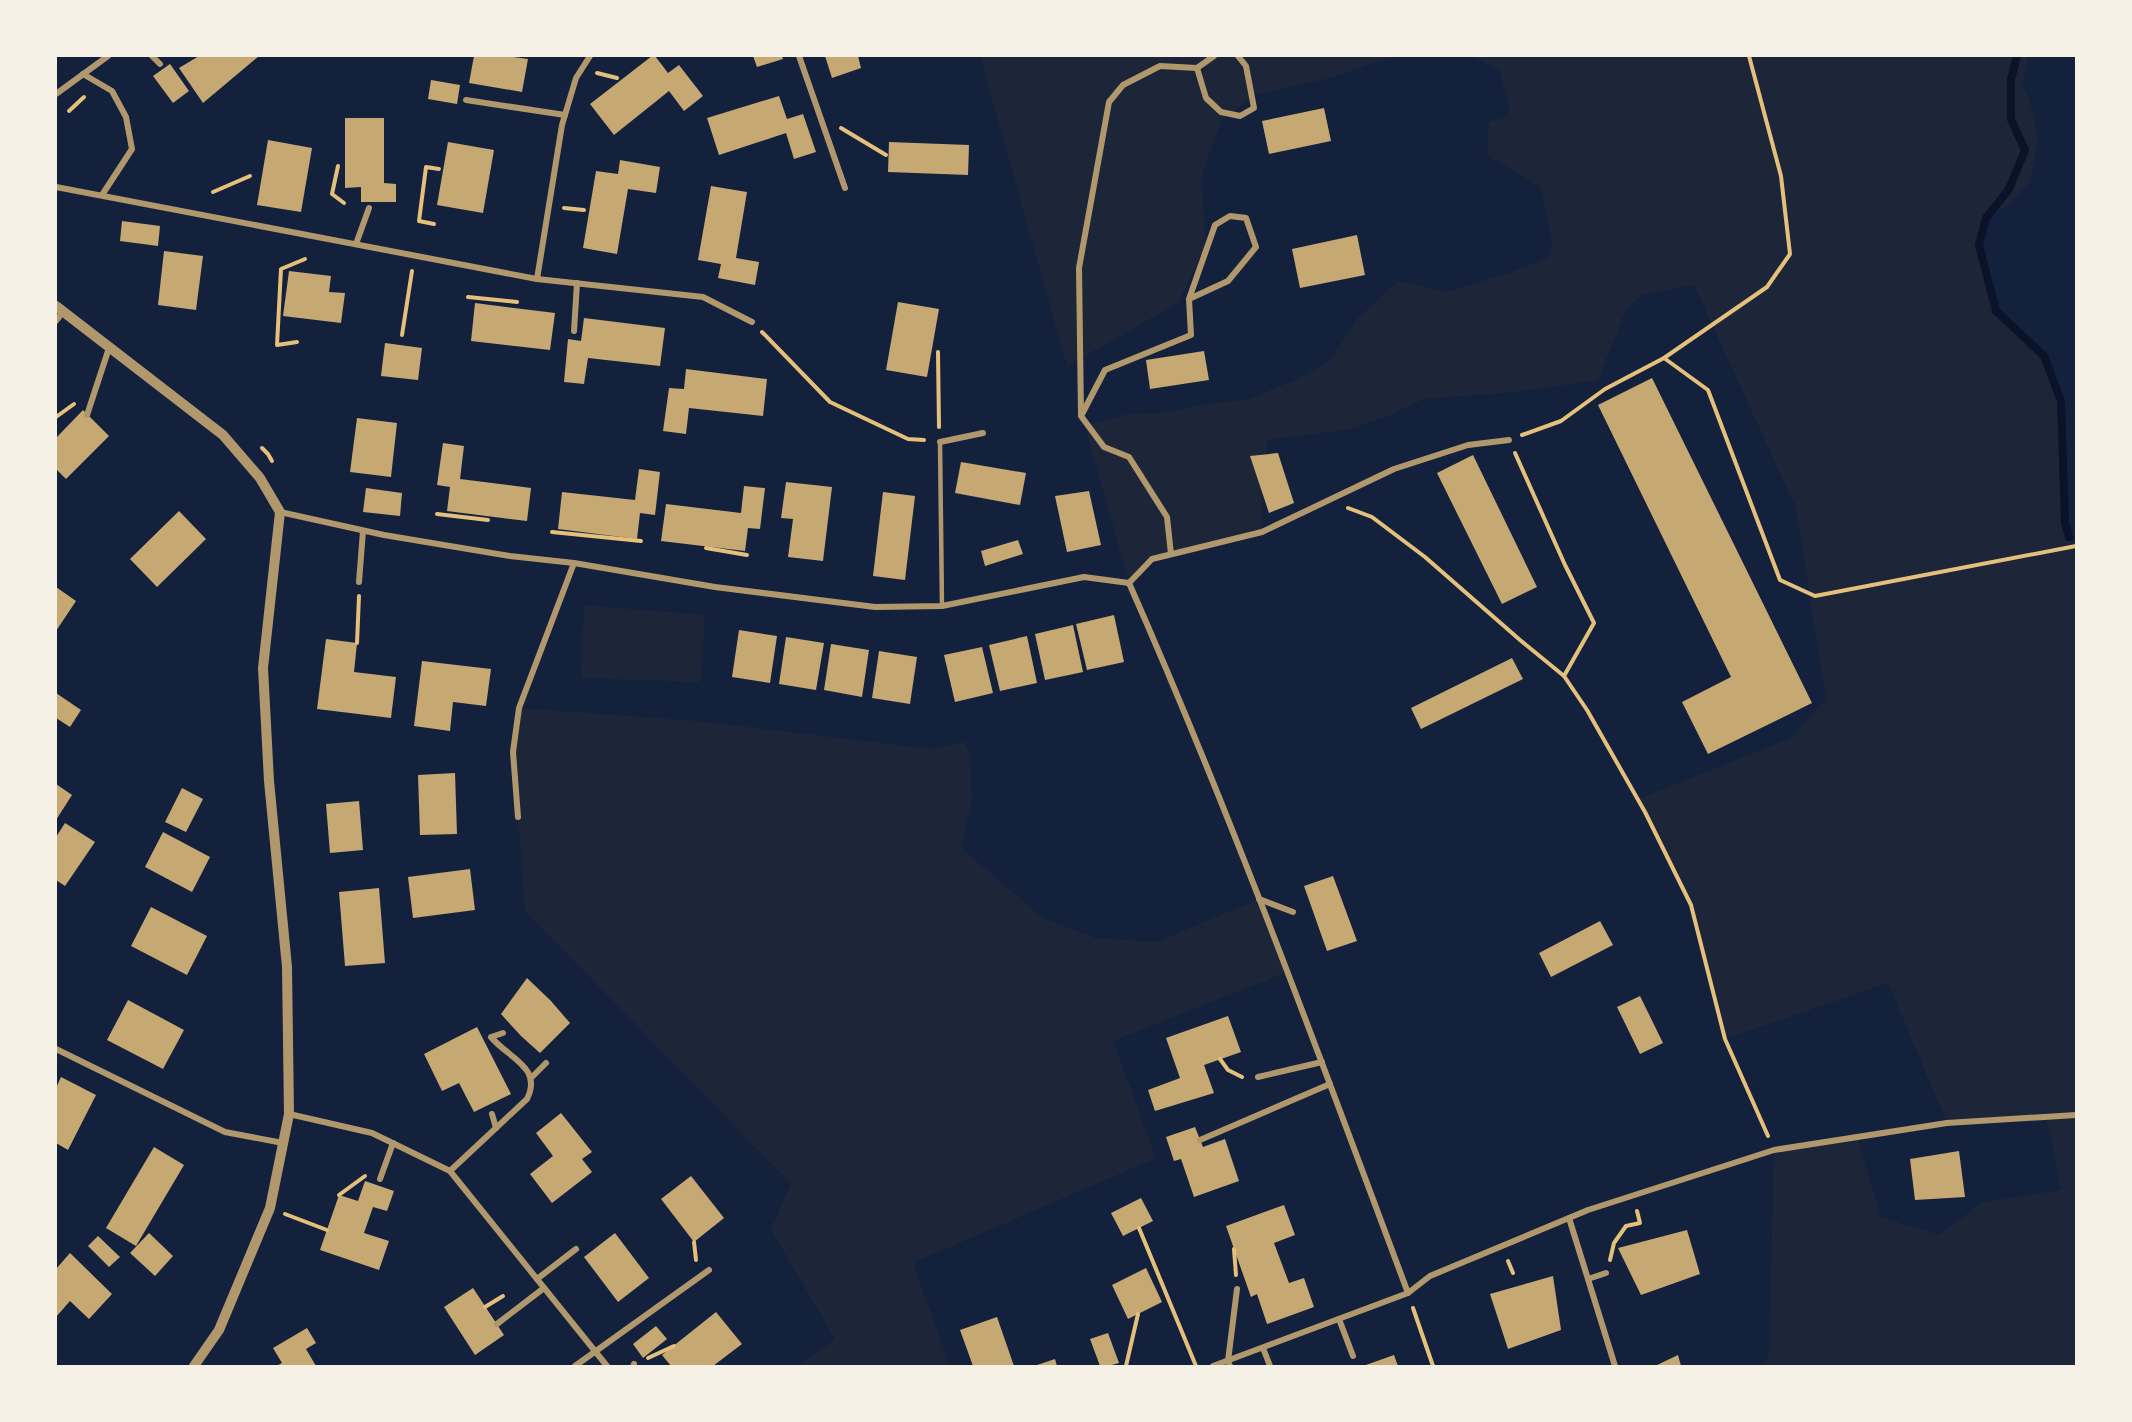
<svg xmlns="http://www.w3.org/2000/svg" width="2132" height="1422" viewBox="0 0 2132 1422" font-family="Lato,sans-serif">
<rect width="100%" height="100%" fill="#14213d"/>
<g fill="#1d2539">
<polygon points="980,56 1393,56 1330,78 1255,95 1221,121 1201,178 1206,245 1178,303 1067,366"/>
<polygon points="1471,56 2028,56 2023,85 2030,101 2038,138 2030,182 2008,206 1986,218 1979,245 1996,311 2044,356 2061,401 2065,523 2076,558 2076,1366 1763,1366 1769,1354 1774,1150 1857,1137 1881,1217 1939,1235 1983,1202 2061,1190 2047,1117 1947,1123 1888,983 1725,1039 1691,905 1638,799 1791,738 1826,700 1796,508 1694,285 1641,295 1626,310 1598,380 1516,392 1424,399 1386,417 1351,429 1268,440 1261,476 1262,532 1152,559 1129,583 1085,426 1123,415 1169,412 1212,403 1247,400 1296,380 1330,361 1358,318 1398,281 1446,292 1512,272 1549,257 1552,242 1541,187 1487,155 1489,122 1509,117 1508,100 1499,70"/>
<polygon points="584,605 705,615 701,682 581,678"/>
<polygon points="519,708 697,721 930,749 964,742 969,751 972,800 961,848 1043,918 1096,938 1157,942 1259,899 1288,972 1113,1041 1156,1158 913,1263 950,1366 797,1366 835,1339 771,1230 791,1184 525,911 513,752"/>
</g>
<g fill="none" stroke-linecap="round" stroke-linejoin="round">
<polyline stroke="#0b132b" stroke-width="8" points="2017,56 2011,79 2011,119 2025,150 2009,189 1986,218 1979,245 1996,311 2044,356 2061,401 2065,523 2069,537"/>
</g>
<g fill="#c6a872">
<polygon points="199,56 259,56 203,103 179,68"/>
<polygon points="474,56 507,56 528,59 522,92 469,83"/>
<polygon points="652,56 655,56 668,73 679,65 703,96 684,111 669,91 614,135 590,104"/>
<polygon points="753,56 782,56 783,59 757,67"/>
<polygon points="825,56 858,56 861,68 832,78"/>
<polygon points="170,64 189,91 173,103 153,76"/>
<polygon points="431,80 460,85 457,104 428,99"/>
<polygon points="779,96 787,119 803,114 816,152 794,159 786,133 719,155 707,118"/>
<polygon points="1324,108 1331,141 1269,154 1262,121"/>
<polygon points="345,118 384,118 384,183 396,184 396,202 361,202 361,187 345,188"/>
<polygon points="268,140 312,148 301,212 257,205"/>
<polygon points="448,142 494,150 483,213 437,205"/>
<polygon points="889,142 969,145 968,175 888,172"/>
<polygon points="620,160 660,167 656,193 628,189 617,254 583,248 596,171 618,174"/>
<polygon points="711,186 747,192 736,258 759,262 755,285 718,278 721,264 698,260"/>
<polygon points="122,221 160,226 158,246 120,241"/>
<polygon points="1357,235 1365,275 1300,288 1292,249"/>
<polygon points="164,251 203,256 196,310 158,305"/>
<polygon points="289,271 331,276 329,292 345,293 341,323 283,316"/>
<polygon points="898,302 939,309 927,377 886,370"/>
<polygon points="475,303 555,313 550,350 471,341"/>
<polygon points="584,318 665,328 660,366 588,358 584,384 564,382 568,339 581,341"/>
<polygon points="385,343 422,348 418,380 381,376"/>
<polygon points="1204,351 1209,380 1150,389 1146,360"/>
<polygon points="686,369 767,379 763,416 689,408 686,434 663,431 669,388 684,389"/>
<polygon points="1652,378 1812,703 1708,754 1682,702 1731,677 1598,405"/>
<polygon points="83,410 109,436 66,479 56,469 56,438"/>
<polygon points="357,418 397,423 391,477 350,472"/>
<polygon points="443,443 464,446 460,479 531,488 527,521 447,511 450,487 437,485"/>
<polygon points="1278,453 1294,503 1269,513 1250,456"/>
<polygon points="1473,455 1537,587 1502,604 1437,473"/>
<polygon points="961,462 1026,473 1020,505 955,493"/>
<polygon points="639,469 660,472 655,515 640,513 637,539 558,529 562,492 635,500"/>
<polygon points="786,482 832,487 823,561 788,557 793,519 781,518"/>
<polygon points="744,486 765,488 760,529 748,528 745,551 661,541 666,504 741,513"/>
<polygon points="366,488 402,493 400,516 363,512"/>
<polygon points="1089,491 1101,545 1067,552 1055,496"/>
<polygon points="883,492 915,496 905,580 873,576"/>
<polygon points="179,511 206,539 157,587 130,559"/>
<polygon points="1018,540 1023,554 985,566 981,551"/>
<polygon points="56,587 76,601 56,631"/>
<polygon points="1114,615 1124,662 1087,670 1076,624"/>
<polygon points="1073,625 1083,672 1045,680 1035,634"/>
<polygon points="739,630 777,636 770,683 732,677"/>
<polygon points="1027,636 1037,683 1000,691 989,645"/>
<polygon points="786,637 824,643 816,690 779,684"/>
<polygon points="326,639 357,643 354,672 396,677 391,718 317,709"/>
<polygon points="831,644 869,650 862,697 824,690"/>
<polygon points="982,647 993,693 955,702 944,655"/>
<polygon points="879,651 917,657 910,704 872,698"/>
<polygon points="1512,658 1523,679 1421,729 1411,708"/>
<polygon points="422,661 491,669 486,706 453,702 450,731 414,726"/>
<polygon points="56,693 81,710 70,727 56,718"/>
<polygon points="455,773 457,834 420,835 418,775"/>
<polygon points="56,784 72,795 56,820"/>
<polygon points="182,788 203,799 186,832 165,822"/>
<polygon points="359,801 363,850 330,853 326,804"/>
<polygon points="65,823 95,842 65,886 56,880 56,837"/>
<polygon points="163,832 210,857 192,892 145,867"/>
<polygon points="470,869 475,910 413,918 408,877"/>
<polygon points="1333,876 1357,941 1327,951 1304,886"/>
<polygon points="379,888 385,963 345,966 339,892"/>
<polygon points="151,907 207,936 187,975 131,946"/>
<polygon points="1600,921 1613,945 1551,977 1539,953"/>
<polygon points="527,978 551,1001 570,1023 540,1053 521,1036 501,1014"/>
<polygon points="1640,996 1663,1043 1640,1054 1617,1007"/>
<polygon points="128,1000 184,1030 163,1069 107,1040"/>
<polygon points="1228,1016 1241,1052 1204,1065 1214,1093 1155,1111 1148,1090 1180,1078 1166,1038"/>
<polygon points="477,1027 511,1094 474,1112 459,1083 442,1091 424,1054"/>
<polygon points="61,1077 96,1095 68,1150 56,1143 56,1088"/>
<polygon points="561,1113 592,1152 582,1159 592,1172 552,1203 530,1174 553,1156 536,1133"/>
<polygon points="1195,1127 1203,1147 1225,1139 1239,1181 1194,1197 1181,1159 1174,1161 1166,1137"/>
<polygon points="154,1147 184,1165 136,1246 106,1228"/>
<polygon points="1959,1151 1965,1197 1915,1200 1910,1159"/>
<polygon points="691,1176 724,1218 694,1242 661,1199"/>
<polygon points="365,1181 394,1191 387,1211 373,1207 364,1233 389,1241 379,1270 320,1250 339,1195 358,1201"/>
<polygon points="1141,1198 1153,1221 1123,1236 1111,1213"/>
<polygon points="1284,1205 1295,1235 1274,1243 1289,1283 1304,1278 1314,1307 1267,1324 1257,1294 1251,1297 1226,1226"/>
<polygon points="1687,1230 1700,1274 1641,1295 1618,1248"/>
<polygon points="149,1233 173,1256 155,1276 130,1253"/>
<polygon points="615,1233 649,1278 618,1302 584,1257"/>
<polygon points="98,1236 120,1257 109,1267 88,1246"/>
<polygon points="70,1253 112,1294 89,1319 70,1301 56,1317 56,1269"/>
<polygon points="1146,1268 1162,1302 1128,1319 1112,1285"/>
<polygon points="1553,1276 1561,1330 1508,1349 1490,1294"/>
<polygon points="473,1288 504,1335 475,1355 444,1307"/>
<polygon points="716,1312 742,1344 713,1366 671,1366 662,1355"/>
<polygon points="997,1317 1014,1366 973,1366 960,1330"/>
<polygon points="656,1326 667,1339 643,1358 633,1344"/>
<polygon points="307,1328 316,1343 306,1349 316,1366 276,1366 282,1363 273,1348"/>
<polygon points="1108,1333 1119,1363 1108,1366 1100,1366 1090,1339"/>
<polygon points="1394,1355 1398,1366 1363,1366"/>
<polygon points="1678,1355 1681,1366 1655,1366"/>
<polygon points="1055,1359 1057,1366 1034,1366"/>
</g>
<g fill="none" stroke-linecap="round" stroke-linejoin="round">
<g stroke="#e5c07b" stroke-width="4">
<polyline points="597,73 617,78"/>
<polyline points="69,111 84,97"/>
<polyline points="841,128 886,155"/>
<polyline points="338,166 332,194 344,203"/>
<polyline points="213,192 250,176"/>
<polyline points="564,208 584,210"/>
<polyline points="434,224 419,221 426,167 439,169"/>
<polyline points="468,297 517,302"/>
<polyline points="762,332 830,402 908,439 924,440"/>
<polyline points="402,335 412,271"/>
<polyline points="297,342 277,345 281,269 305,259"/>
<polyline points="938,352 939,427"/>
<polyline points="1664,358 1708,390 1780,580 1815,596 2076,546"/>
<polyline points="56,417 74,404"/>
<polyline points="1522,435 1561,421 1605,389 1664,358 1767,287 1790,254 1781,176 1749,56"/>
<polyline points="262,448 268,454 272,461"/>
<polyline points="1515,453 1565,565 1594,623 1564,676 1587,710 1645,812 1691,905 1725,1039 1768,1136"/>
<polyline points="1348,508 1372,517 1425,557 1520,640 1564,676"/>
<polyline points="437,514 488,520"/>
<polyline points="552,532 641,541"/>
<polyline points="706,548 747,555"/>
<polyline points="357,643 359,596"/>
<polyline points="1220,1059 1228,1070 1242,1077"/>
<polyline points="339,1195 365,1176"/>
<polyline points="285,1214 327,1230"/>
<polyline points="1139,1228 1196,1366"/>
<polyline points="694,1242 696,1260"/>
<polyline points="1234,1249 1236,1275"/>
<polyline points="1610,1260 1614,1243 1626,1226 1640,1223 1637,1211"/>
<polyline points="1508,1261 1513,1273"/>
<polyline points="485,1307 503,1296"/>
<polyline points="1413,1308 1433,1366"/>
<polyline points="648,1358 674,1346"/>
<polyline points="1126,1366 1138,1314"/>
</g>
<polyline stroke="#b1986c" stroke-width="4.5" points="940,442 942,606"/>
<g stroke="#b1986c" stroke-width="6">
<polyline points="152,56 160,64"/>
<polyline points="799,56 845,188"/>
<polyline points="1197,68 1206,98 1221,112 1240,116 1254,108 1246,66 1238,56"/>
<polyline points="83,74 112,91 126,117 132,149 102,195"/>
<polyline points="56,94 108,56"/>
<polyline points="466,100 565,115"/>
<polyline points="56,187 537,279 703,297 752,322"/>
<polyline points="356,244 369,208"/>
<polyline points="537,279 562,125 576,78 590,56"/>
<polyline points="56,321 63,312"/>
<polyline points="574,331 577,283"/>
<polyline points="87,415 109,348"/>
<polyline points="1081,415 1079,268 1109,102 1123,85 1160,66 1197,68 1214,56"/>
<polyline points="940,442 983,433"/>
<polyline points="280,512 384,535 510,556 574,563 715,587 875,607 942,606 1084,577 1129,583"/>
<polyline points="1171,554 1167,517 1129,457 1104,447 1081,416 1105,370 1191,335 1189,299 1228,281 1256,247 1246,218 1230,216 1215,225 1189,299"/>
<polyline points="359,582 363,531"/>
<path d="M1129 583C1232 816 1319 1055 1408 1293"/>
<polyline points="1129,583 1152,559 1262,532 1394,469 1468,445 1509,440"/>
<polyline points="518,817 513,752 519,708 574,563"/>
<polyline points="1259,899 1293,912"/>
<polyline points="56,1049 225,1132 283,1143"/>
<polyline points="532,1077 546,1063"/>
<polyline points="1258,1077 1322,1062"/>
<polyline points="289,1114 372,1133 450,1171 607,1366"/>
<polyline points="492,1114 496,1128"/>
<polyline points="1200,1140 1330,1084"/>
<path d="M450 1171 527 1099C543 1067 508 1058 491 1037L503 1033"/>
<polyline points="380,1179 393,1143"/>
<polyline points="1569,1218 1615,1366"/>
<polyline points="537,1279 576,1249"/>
<polyline points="1588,1279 1606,1273"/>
<polyline points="1339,1319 1353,1356"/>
<polyline points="497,1324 544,1288"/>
<polyline points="1263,1348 1270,1366"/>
<polyline points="575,1366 709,1270"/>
<polyline points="633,1366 634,1364"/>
<polyline points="1213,1366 1408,1293 1430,1276 1588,1210 1774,1150 1947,1123 2076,1115"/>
<polyline points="1230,1366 1228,1361 1237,1289"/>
</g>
<polyline stroke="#b1986c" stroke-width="10" points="56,306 223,435 260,478 280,512 263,668 269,781 287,967 289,1114 270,1208 219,1330 194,1366"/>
</g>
<rect width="2132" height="1422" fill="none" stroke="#f6f1e7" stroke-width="114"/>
</svg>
